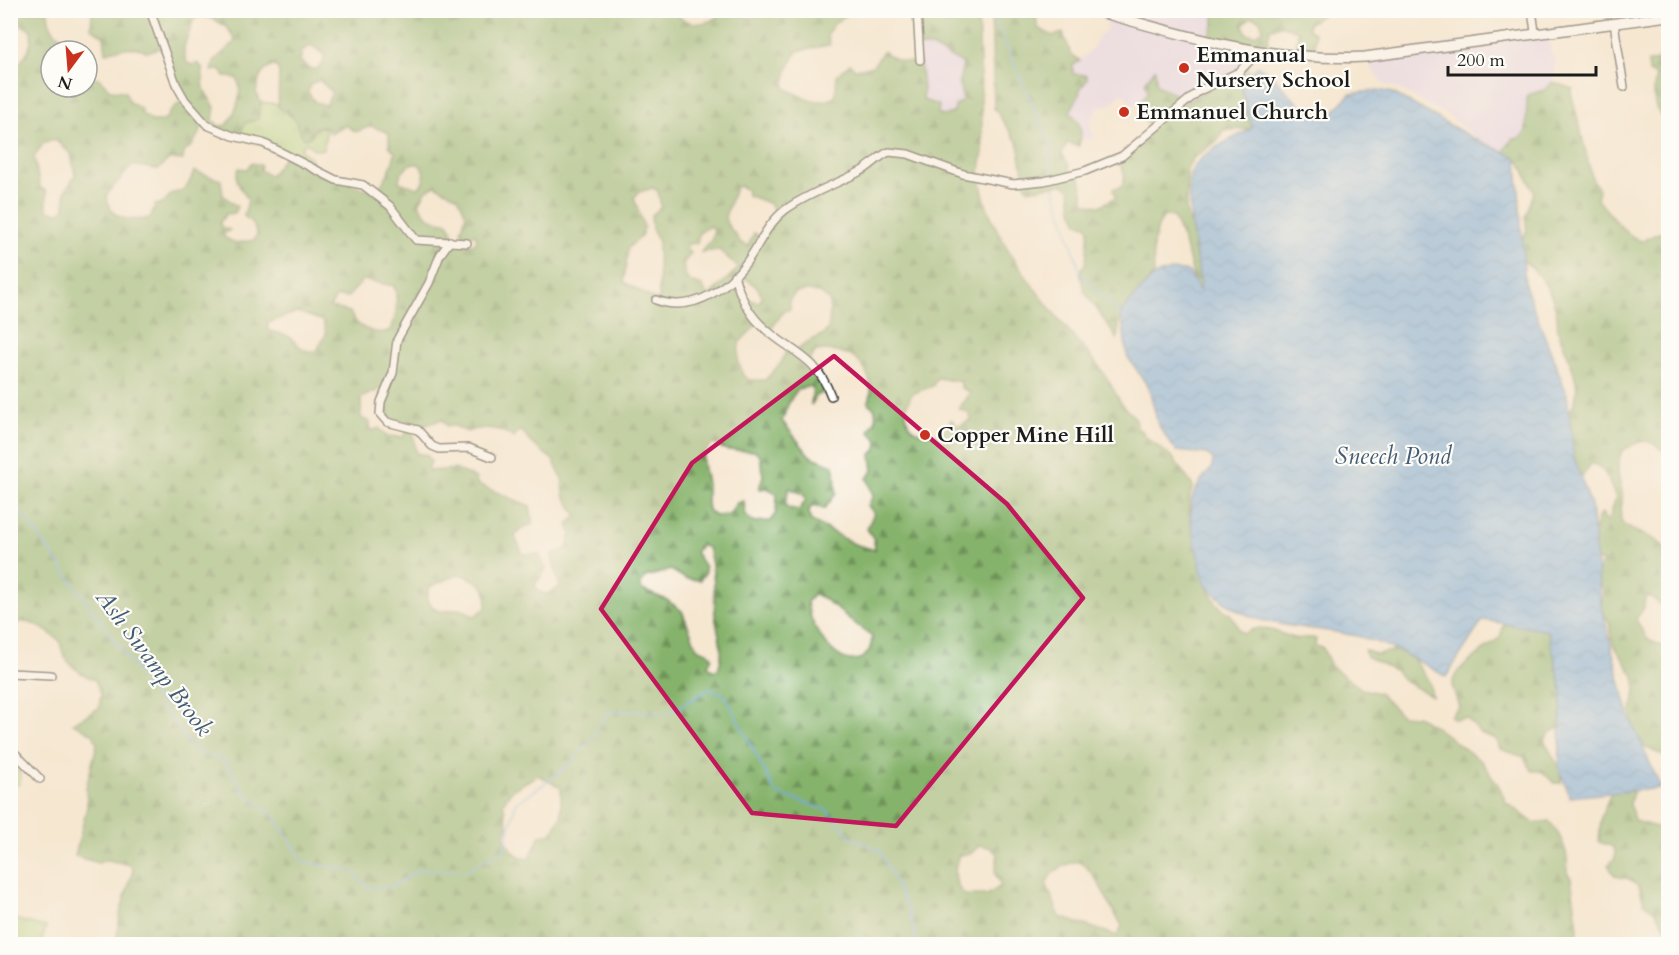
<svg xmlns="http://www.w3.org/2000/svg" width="1679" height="955" viewBox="0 0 1679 955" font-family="Cardo,serif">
<defs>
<pattern id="grass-tufts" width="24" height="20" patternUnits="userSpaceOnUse" patternTransform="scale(1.5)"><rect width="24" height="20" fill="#a9d17d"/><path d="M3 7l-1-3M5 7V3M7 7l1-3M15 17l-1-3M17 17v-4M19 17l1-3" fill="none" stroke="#91b36b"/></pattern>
<pattern id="forest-firs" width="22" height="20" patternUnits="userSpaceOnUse" patternTransform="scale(1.5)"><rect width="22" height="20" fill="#86b36c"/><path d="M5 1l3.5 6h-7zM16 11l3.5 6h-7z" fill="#6d9158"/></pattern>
<pattern id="water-waves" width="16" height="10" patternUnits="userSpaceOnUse" patternTransform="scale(1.5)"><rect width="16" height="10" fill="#72aae1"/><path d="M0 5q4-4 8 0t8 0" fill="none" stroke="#5d8ab6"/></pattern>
</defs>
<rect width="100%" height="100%" fill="#fdfcf7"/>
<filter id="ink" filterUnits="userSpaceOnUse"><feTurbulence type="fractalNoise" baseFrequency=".0167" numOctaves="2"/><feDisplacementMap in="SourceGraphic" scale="12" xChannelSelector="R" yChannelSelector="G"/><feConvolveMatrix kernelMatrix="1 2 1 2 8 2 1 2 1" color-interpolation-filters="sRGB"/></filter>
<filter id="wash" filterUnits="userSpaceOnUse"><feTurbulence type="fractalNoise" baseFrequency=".008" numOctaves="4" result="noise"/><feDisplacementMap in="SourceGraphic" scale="24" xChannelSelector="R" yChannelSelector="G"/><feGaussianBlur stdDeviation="1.35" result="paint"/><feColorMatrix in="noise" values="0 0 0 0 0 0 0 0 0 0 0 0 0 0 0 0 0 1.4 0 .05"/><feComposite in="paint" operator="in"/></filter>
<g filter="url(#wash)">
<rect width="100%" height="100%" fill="#f6e7d1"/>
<g fill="#e3d3f2">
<polygon points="1126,11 1214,11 1214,24 1208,40 1257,51 1248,66 1183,104 1165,87 1157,85 1155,70 1144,84 1148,91 1140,103 1131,104 1124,93 1119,95 1112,104 1099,106 1089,123 1095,140 1081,140 1082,135 1070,112 1079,91 1087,80 1073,75 1072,67 1091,51 1100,35 1106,31 1108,14 1124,18"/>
<polygon points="1548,31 1551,54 1555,58 1553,82 1544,91 1535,92 1526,112 1526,131 1520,138 1512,139 1504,151 1485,145 1449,116 1397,88 1383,84 1370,66 1369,54"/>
<polygon points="919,47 931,47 963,64 959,83 963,100 950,115 938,114 922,100"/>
</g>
<g fill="url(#grass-tufts)" stroke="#62764c" stroke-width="1.5">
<polygon points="261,102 277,104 295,119 300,131 311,136 318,127 327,128 323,149 315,150 306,142 302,146 301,151 309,156 313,165 268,146 238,138 245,123 258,118"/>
<path d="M11 763C18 769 23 775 19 784L11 787Z"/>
<polygon points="10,918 46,927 42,941 33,944 11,944"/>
</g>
<g fill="url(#forest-firs)" stroke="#516844" stroke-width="1.5" fill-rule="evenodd">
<path d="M673 10C686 28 710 27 724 11H736C743 20 758 16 769 15L773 11H852L834 24 827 34 830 45 797 51 786 73 785 88C801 96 817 107 835 97L837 75 850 64 855 69 873 66 883 51C894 60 906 66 919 60 921 67 924 92 923 100L939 105 938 114 944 116 954 112 955 106 963 100 959 83 963 64 931 47H919L917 11H978L983 153C963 217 1058 317 1097 364 1108 377 1114 392 1123 406 1126 411 1132 413 1136 419V428L1142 431 1145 436 1173 458 1193 486C1184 510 1191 515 1196 536 1201 559 1202 588 1220 607 1223 610 1228 612 1231 615 1237 621 1236 629 1244 634 1264 620 1277 635 1296 638 1303 639 1309 636 1316 639L1315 646 1323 648 1331 666 1362 689 1379 693 1401 715 1417 716 1433 725 1482 762 1499 786 1506 802 1534 823 1549 821C1561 835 1570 854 1567 873L1571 878 1578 927 1577 944H116L120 914 133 870 130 865 108 860 98 863 75 856 87 807 86 788 97 744 93 734 73 723 99 708 101 694 95 680C77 673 62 661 60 641 47 631 26 614 11 626L10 65 19 64C28 52 33 45 31 30L11 19V11H48C48 29 57 35 71 44L65 51H51V87H87V80L98 77 110 90 125 91 129 102 141 109 142 114 152 121H164L172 109 184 100 161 48 147 52C139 45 115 48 106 53L104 36 91 28 92 11ZM201 16C216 19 230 26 235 41 228 52 212 56 212 71L220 70 226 77 237 78C244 93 236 112 227 125L219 126 213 120 215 107 204 90 202 67 197 63 192 65 187 63C179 44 190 37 193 20ZM311 45 324 55V61L317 69H311L300 61 303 50ZM275 65 279 71 278 107 295 119 303 139 309 138 313 129 322 126 328 128 331 134 345 125 356 132 371 126 389 133V146L395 152C393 167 385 180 376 192L347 183 286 155 270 176 260 170 261 165 251 163 247 169 239 168C232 181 242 189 248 200L244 216 252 223 257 234 254 240 235 243 224 237V234L230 230 221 227 220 222 226 214 235 213 237 207 223 195 221 180 194 171C189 184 187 192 172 193L163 203 155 205 150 218C129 222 107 219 107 194L132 166C143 165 149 170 159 169L169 159 183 160 184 151 192 146 204 124 238 138 245 123 258 119 261 103 256 92 260 77 265 70ZM319 80 332 92 326 105 315 102 308 92 310 85ZM55 140 71 154 75 176 65 191V208L58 213 47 210V192L40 187 34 157 44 142ZM410 164H419C426 173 426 180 418 188L399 182 400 175ZM435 185 458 197 466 215 461 231 465 237 475 234 477 239 474 244 449 241 453 231 448 223C434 220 424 218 419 203L426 191ZM740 186 747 190V195L768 203 780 215 761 237 754 233 748 246 741 243 727 224 725 217 735 188ZM653 188 658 191 661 207 651 216 652 229 658 242 659 302 624 282 628 248 641 236 644 227 634 198 639 192ZM710 226 714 229 712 239 701 252 719 250 739 268 708 296 702 286C688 282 685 279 683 264L691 253 686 248 688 244 697 243 699 233ZM741 275 758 288 762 298 758 303 745 297ZM363 280 394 286C399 299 396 318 391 330 375 337 355 327 350 312L330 307 336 297H348ZM809 291 821 294 829 300C833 349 819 326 797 351L788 346 781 363 765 380H749L742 374 741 367 738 364 739 343 758 323 769 331 785 310H790V299L796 292ZM297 312 323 321 326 334 316 352 304 350 288 336 268 330V323ZM827 350C834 352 844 352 851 356 865 364 877 387 868 403L875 409 876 420 869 431 878 441 877 449 871 454 873 471 867 478 873 496 868 506 874 513 867 529 874 539 875 550 854 544 810 520 809 510 813 505 824 509 836 494 835 469 833 465 810 456 782 421C787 407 793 383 813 387L811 405 817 395 829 391 809 360 816 351ZM937 378 961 382V388L970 392 959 409 969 413 971 420 958 426 951 419 943 433C913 439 897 422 912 394L933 386ZM388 384 382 405 387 418 427 425 442 419 447 426H455L467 432C483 426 499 427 514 438L519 431 523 432 530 442 553 460 562 479 564 495 577 516 568 524 571 534 566 549 551 555 560 587 547 594 539 592 535 585 546 569 539 554H523L515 537 519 530 533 524 530 506 477 484 476 478 455 469 428 471 431 461 427 455 416 453 413 429 408 428 403 437 386 436 379 428 371 431 370 422 361 418V399C369 391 378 394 388 384ZM713 444 727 450 755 451 760 455 763 476 759 489 767 488 777 494 776 513 770 521 753 522 745 515 744 501 737 503 729 515 715 516 708 510C706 501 707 495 707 486 706 469 695 456 713 444ZM789 488 803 494 806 500 799 510 788 508 785 504ZM701 545 708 548C715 570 714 591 715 614 717 633 726 650 718 669L713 671 708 666 712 657 709 653 697 648 682 611 667 600 642 590 640 585 645 577 671 570 686 579 700 580 705 573V567L695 552ZM460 574C478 581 490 585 486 608L474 616C471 615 469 612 466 611 450 603 444 623 427 600L429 587ZM814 594 823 598 872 637C871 663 849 666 833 651 820 639 809 619 807 602ZM538 775 561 788V816L552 833 540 835 529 859C515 857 510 849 504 836L508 826 503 803 512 790ZM979 845 989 847 998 854 995 873 1001 886 987 895H965C953 884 953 870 959 855L972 853ZM1072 862H1081C1100 877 1107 905 1122 925L1118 936 1060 917 1046 883 1053 872Z"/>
<path d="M991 11H1046L1036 17 1038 28 1053 36 1063 33 1071 54 1080 61 1073 65V74L1087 75V80L1079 91 1080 93 1070 112C1081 122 1083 132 1079 146L1067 143 1062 154 1068 163 1071 174 1079 173 1085 203 1100 206 1116 197 1113 189 1122 186C1128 176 1122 169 1117 160L1152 129 1144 120 1140 103 1148 92 1145 82 1155 69 1157 85 1173 93 1183 104 1248 66 1249 72 1240 83 1254 111 1253 129 1223 130 1217 141 1192 159 1187 169 1186 211 1195 237 1197 265 1203 283 1200 290 1196 288C1191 264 1184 239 1173 217L1164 216 1158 227 1153 244 1154 274 1121 312 1117 339 1084 291 1080 273 1086 261 1089 228 1086 225 1078 223 1072 209 1070 189 1063 184 1028 190 1025 184 1018 143 994 108Z"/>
<path d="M1214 11H1325V13L1309 23 1308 29 1315 34V56L1296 54 1298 31 1280 25 1270 29 1266 52 1208 40 1214 24ZM1251 17 1260 20 1263 29 1256 35 1247 34 1243 25Z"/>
<path d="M1668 15V127C1654 109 1651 99 1656 76L1649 72 1648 63 1657 61 1667 44 1663 16Z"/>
<path d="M1553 82 1573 89 1571 92 1593 181 1599 189 1597 200C1612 214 1621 232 1641 241L1668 229V455C1649 438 1644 437 1622 451 1615 467 1619 477 1622 492 1624 501 1619 512 1621 520 1624 533 1663 534 1668 555V610L1649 596 1645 598 1644 608 1636 619 1647 639 1668 649V758L1636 743 1631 711 1636 689 1634 676 1613 644 1609 623 1601 608 1603 591 1596 575 1603 562 1590 557 1588 553 1599 515 1602 513 1606 521 1609 520 1616 497C1609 485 1607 466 1591 464L1579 481 1564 417C1592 393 1566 358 1558 330 1557 326 1558 321 1557 316 1554 293 1538 271 1520 258V242L1527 231 1525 218 1534 192 1520 162 1504 151 1512 139 1520 138 1526 131 1527 95 1544 90Z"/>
<polygon points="1506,617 1561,621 1565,726 1551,732 1544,740 1561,771 1561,783 1554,783 1543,772 1531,770 1524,757 1500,749 1496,739 1480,733 1467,718 1454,719 1450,716 1459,707 1452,685 1454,678 1459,670 1500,637"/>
<polygon points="1364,650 1376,654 1399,650 1411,655 1430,683 1432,696 1404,681 1396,671 1367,657"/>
<polygon points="1614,785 1634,789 1630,803 1634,821 1660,828 1668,827 1668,930 1654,910 1644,903 1639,886 1629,879 1615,876 1608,865 1615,858 1615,850 1611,846 1599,842 1601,817"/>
</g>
<path fill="url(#water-waves)" stroke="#47637e" stroke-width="1.5" d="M1258 66C1289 84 1289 107 1327 119L1350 94 1378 90 1393 93 1471 137 1517 158 1525 285 1567 394 1574 457 1591 506 1601 605 1629 716 1661 788 1570 797 1559 768 1562 690 1548 631 1483 620 1446 677C1420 661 1393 647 1364 638 1308 622 1250 635 1207 586 1201 578 1197 548 1194 537 1186 506 1190 491 1212 468L1213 459 1207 454 1176 451 1158 425 1149 388 1127 356 1121 312C1145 288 1152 263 1189 272L1199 290 1201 285C1197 264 1183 186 1192 170 1204 149 1233 140 1252 128L1240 82Z"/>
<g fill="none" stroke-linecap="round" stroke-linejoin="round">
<g stroke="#72aae1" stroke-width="1.5">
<polyline points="994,10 996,23 1049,141 1052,175"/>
<polyline points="1054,187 1081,274 1123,318"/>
<path d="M10 504 15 505 37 533 194 751 224 760 243 791 274 816 303 861 352 871 369 888 392 887 418 870 465 871 504 850 516 803C561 774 582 759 609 711L669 713 709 689 725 695 776 793 827 810 851 837 880 851 907 907 917 940 916 944"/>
</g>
</g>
</g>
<g filter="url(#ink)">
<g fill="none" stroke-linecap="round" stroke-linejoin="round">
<defs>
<g id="minor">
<polyline points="150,10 176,84 185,100 207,125 233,136 263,143 336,180 363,185 390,206 416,240 467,243"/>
<polyline points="917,10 920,60"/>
<polyline points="1532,10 1535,32"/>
<polyline points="1614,23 1624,87"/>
<polyline points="450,241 440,255 429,283 397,340 393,373 381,402 380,414 387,422 418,430 432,446 439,449 469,448 492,457"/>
<path d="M734 275C739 293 747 311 760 324 789 353 815 353 831 396"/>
<path d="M656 300C696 315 734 284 754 251 763 236 771 221 785 210 808 193 838 184 863 170 872 165 879 156 889 152L908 154 963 174 1013 184 1044 181 1085 171 1122 156 1199 91 1239 72 1257 53"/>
<polyline points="10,673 51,675"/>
<polyline points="10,748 40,779"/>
</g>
<path id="major" d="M1093 10C1185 36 1268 62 1365 57L1668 16"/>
</defs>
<use href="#minor" stroke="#3d3a37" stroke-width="10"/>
<use href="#major" stroke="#3d3a37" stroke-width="12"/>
<use href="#minor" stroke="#fff" stroke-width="7"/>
<use href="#major" stroke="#fff" stroke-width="9"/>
</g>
</g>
<path d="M0 0H1679V955H0ZM834 356 1007 504 1083 598 896 826 752 813 601 609 692 463Z" fill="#f6e7d1" fill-opacity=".55" fill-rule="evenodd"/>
<path fill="none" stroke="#c2185b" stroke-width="4.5" stroke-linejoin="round" d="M834 356 1007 504 1083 598 896 826 752 813 601 609 692 463Z"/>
<g fill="#c8321e" stroke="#fdfcf7" stroke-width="2">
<circle cx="1184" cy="68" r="6"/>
<circle cx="1124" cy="112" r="6"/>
<circle cx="925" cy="435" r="6"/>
</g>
<g text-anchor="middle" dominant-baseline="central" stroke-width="4.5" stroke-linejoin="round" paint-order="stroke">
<g font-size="22" font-weight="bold" fill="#1c1c1c" stroke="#fdfcf7" text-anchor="start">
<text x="1196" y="55">Emmanual<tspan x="1196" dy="25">Nursery School</tspan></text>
<text x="1136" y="112">Emmanuel Church</text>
<text x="937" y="435">Copper Mine Hill</text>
</g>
<g font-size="24" font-style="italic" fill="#435c75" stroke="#fdfcf7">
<text x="1393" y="456">Sneech Pond</text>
<text transform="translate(154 663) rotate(53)">Ash Swamp Brook</text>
</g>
</g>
<rect width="1679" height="955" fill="none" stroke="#fdfcf7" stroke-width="36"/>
<g transform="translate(69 69) rotate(196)"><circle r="28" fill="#fdfcf7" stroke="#a3a29f" stroke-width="1.5"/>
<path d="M0-4.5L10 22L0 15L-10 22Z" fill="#c8321e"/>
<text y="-9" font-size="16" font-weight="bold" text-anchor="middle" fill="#1c1c1c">N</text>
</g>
<path d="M1448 66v9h148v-9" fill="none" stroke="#1c1c1c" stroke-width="3"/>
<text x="1457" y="66" font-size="18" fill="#1c1c1c" stroke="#fdfcf7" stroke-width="4.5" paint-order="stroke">200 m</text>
</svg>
